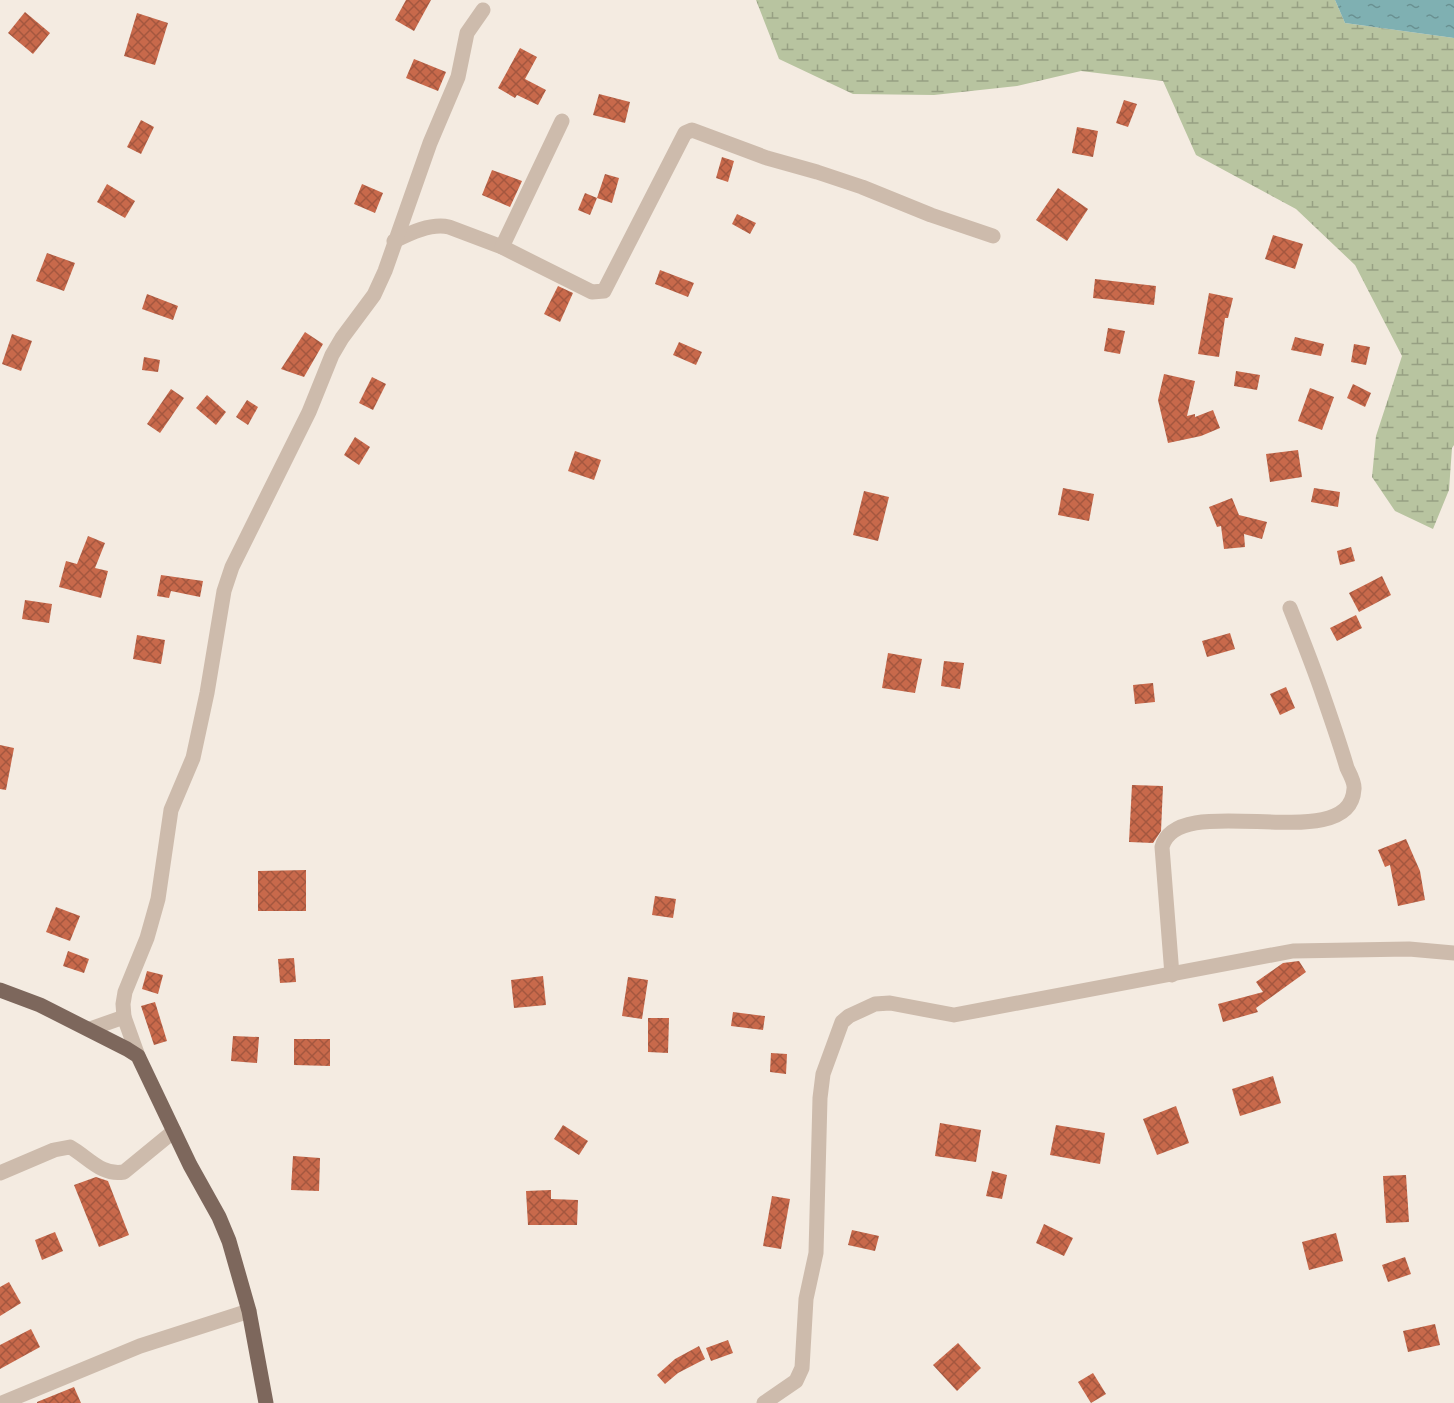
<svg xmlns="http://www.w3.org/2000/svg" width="1454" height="1403" viewBox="0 0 1454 1403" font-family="'Archivo Narrow',sans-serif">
<defs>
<pattern id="wetland-marsh" width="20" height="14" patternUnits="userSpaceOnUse" patternTransform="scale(1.5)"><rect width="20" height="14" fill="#b8c4a0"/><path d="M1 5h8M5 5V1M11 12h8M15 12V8" fill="none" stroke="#97a083"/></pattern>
<pattern id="water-ripples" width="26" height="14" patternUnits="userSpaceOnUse" patternTransform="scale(1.5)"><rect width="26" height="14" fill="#7fb0b2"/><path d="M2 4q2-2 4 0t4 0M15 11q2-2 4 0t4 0" fill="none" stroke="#699091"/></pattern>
<pattern id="building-cross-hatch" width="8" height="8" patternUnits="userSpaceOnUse" patternTransform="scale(1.5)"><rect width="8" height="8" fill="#c8694b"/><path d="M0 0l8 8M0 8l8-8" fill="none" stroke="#a4573f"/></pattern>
</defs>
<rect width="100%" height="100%" fill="#f4ebe1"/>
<polygon fill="url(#wetland-marsh)" points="756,0 1335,0 1345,23 1454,38 1454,445 1452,448 1449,490 1433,529 1395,511 1372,477 1376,436 1402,356 1355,265 1296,209 1196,155 1163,81 1081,71 1017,86 934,95 853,94 779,59"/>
<polygon fill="url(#water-ripples)" points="1335,0 1454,0 1454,38 1345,23"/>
<g fill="url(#building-cross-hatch)">
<polygon points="406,0 431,0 414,31 395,20"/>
<polygon points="25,12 50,33 33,54 8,33"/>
<polygon points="137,13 168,23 155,65 124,56"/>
<polygon points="520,48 537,57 525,79 546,90 538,105 517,95 515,98 498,88"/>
<polygon points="414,59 446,72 438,91 406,78"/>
<polygon points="599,94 630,102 625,123 593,115"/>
<polygon points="1124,100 1137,104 1128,127 1116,123"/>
<polygon points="141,120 154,127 141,154 127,147"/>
<polygon points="1077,127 1098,131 1093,157 1072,153"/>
<polygon points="722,157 734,161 728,182 716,178"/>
<polygon points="492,170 522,181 510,207 482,195"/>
<polygon points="605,174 619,178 612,203 597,198"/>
<polygon points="107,184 135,201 125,218 97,202"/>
<polygon points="362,184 383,193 375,213 354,204"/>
<polygon points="1058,188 1088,209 1067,241 1036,220"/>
<polygon points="585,193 597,198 590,215 578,210"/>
<polygon points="737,214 756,223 750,234 732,224"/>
<polygon points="1273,235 1303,244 1295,269 1265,259"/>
<polygon points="47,253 75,263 64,291 36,281"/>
<polygon points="660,270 694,283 688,297 655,284"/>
<polygon points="1095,279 1156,286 1154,305 1093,298"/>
<polygon points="558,286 573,293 560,322 544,314"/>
<polygon points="1209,293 1233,298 1228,318 1225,318 1219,357 1198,354"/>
<polygon points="147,294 178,306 173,320 142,309"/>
<polygon points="1108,328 1125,331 1120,354 1104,351"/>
<polygon points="305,332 323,344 304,377 281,369"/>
<polygon points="12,334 32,341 21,371 2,364"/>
<polygon points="1295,337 1324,344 1321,356 1291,350"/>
<polygon points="679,342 702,352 696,365 673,355"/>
<polygon points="1354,344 1370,347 1366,365 1351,362"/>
<polygon points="144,357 160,360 158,372 142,370"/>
<polygon points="1236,371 1260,375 1257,390 1234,386"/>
<polygon points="1164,374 1195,381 1187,416 1195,414 1195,417 1213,410 1220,428 1201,436 1168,443 1158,400"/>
<polygon points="372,377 386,384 373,410 359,403"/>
<polygon points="1353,384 1371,393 1365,407 1347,398"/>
<polygon points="1310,388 1334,397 1322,430 1298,421"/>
<polygon points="171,389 184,398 160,433 147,424"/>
<polygon points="207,395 226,412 216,425 196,408"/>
<polygon points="247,400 258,407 248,425 236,417"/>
<polygon points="355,437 370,447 359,465 344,455"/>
<polygon points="1298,450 1302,477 1270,482 1266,454"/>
<polygon points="575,451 601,460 594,480 568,471"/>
<polygon points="1063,488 1094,494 1089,521 1058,515"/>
<polygon points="1314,488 1340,492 1338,507 1311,502"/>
<polygon points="864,491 889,497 878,541 853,535"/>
<polygon points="1232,498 1239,515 1267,522 1262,539 1244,534 1245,547 1224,549 1221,526 1217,527 1209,507"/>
<polygon points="88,536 105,543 95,568 108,571 101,598 59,587 66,561 77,564"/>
<polygon points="1351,547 1355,561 1340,565 1337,551"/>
<polygon points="161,575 203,581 200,597 171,591 169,598 157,596"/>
<polygon points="1382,576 1391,595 1359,612 1349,593"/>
<polygon points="25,600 52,604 49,623 22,619"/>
<polygon points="1356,615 1362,628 1337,641 1330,628"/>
<polygon points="1230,633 1235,649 1207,657 1202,641"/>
<polygon points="137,635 165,640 161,664 133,659"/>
<polygon points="888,653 922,659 915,693 882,688"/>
<polygon points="944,661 964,663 960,689 941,686"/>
<polygon points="1153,683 1155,702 1135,704 1133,685"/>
<polygon points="1286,687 1295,708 1280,715 1270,694"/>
<polygon points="0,745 14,748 6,790 0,789"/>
<polygon points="1132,785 1163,786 1161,831 1153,843 1129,842"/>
<polygon points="1406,839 1420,871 1425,900 1398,906 1390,865 1385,867 1378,850"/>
<polygon points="306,870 306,911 258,911 258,871"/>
<polygon points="655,896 676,899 673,918 652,915"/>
<polygon points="56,907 80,916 70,941 46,932"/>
<polygon points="68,951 89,959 84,973 63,966"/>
<polygon points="294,958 296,982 280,983 278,959"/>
<polygon points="1299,961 1306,972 1256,1008 1258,1012 1223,1022 1218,1004 1263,992 1256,982 1283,963"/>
<polygon points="147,971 163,975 158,994 142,989"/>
<polygon points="543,976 546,1005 514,1008 511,980"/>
<polygon points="628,977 648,980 642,1019 622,1016"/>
<polygon points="155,1002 167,1041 154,1045 141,1006"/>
<polygon points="733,1012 765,1016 763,1030 731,1026"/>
<polygon points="648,1018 669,1018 668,1053 648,1052"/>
<polygon points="233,1036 259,1037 257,1063 231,1061"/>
<polygon points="294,1039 330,1039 330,1066 294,1065"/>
<polygon points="771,1053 787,1054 786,1074 770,1072"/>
<polygon points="1273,1076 1281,1103 1240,1116 1232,1089"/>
<polygon points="1176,1106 1189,1143 1157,1155 1143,1119"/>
<polygon points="940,1123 981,1130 976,1162 935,1156"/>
<polygon points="563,1125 588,1141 579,1155 554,1139"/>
<polygon points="1056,1125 1105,1133 1100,1164 1050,1155"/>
<polygon points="293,1156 320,1158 319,1191 291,1190"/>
<polygon points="992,1171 1007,1175 1002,1199 986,1196"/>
<polygon points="1406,1175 1409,1222 1386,1223 1383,1176"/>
<polygon points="96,1177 108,1181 129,1235 99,1247 74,1185"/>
<polygon points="551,1190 551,1199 578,1200 577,1225 528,1225 526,1191"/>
<polygon points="772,1196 790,1199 781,1249 763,1246"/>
<polygon points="1044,1224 1073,1238 1064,1256 1036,1243"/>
<polygon points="852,1230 879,1236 875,1251 848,1245"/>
<polygon points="55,1232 63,1251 42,1260 35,1240"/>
<polygon points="1336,1233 1343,1261 1309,1270 1302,1242"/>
<polygon points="1405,1257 1411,1274 1388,1282 1382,1265"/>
<polygon points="9,1282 21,1303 0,1316 0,1287"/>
<polygon points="1435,1324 1440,1345 1408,1352 1403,1331"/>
<polygon points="31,1329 40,1347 0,1369 0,1345"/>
<polygon points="728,1340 733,1353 711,1361 706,1348"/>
<polygon points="958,1343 981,1368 957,1391 933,1365"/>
<polygon points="699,1346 705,1359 678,1373 665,1384 657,1375 675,1359"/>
<polygon points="1093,1373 1106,1394 1091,1403 1078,1382"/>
<polygon points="74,1387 81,1403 37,1403 37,1402"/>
</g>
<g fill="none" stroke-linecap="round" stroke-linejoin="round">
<g stroke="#cdbbac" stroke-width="15">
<path d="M394 241C410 233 431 223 449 227L502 247 592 292 604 291 685 133 692 130 767 158 817 172 862 187 931 215 993 236"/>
<polyline points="502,247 562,121"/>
<path d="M1172 975 1162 847C1177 787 1350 859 1354 789 1355 783 1350 774 1347 768 1340 744 1332 721 1324 698 1314 668 1302 638 1290 608"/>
<polyline points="90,1029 124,1017"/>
<polyline points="138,1056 124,1017 123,1004 125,992 147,938 158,899 171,810 193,758 207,693 224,591 232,567 309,412 332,355 342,338 374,295 385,271 430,143 458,77 467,33 483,10"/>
<path d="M0 1173 54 1150 70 1147C88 1157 101 1176 124 1172L174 1131"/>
<polyline points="2,1403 140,1346 249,1311"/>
<polyline points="764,1403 796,1381 802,1368 806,1299 816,1253 820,1098 823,1074 842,1022 849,1016 875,1004 890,1003 954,1015 1293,951 1409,949 1454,953"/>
</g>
<polyline stroke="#7d675c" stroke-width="15" points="0,990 40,1005 127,1049 138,1056 190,1165 219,1217 229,1241 249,1311 266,1403"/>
</g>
</svg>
